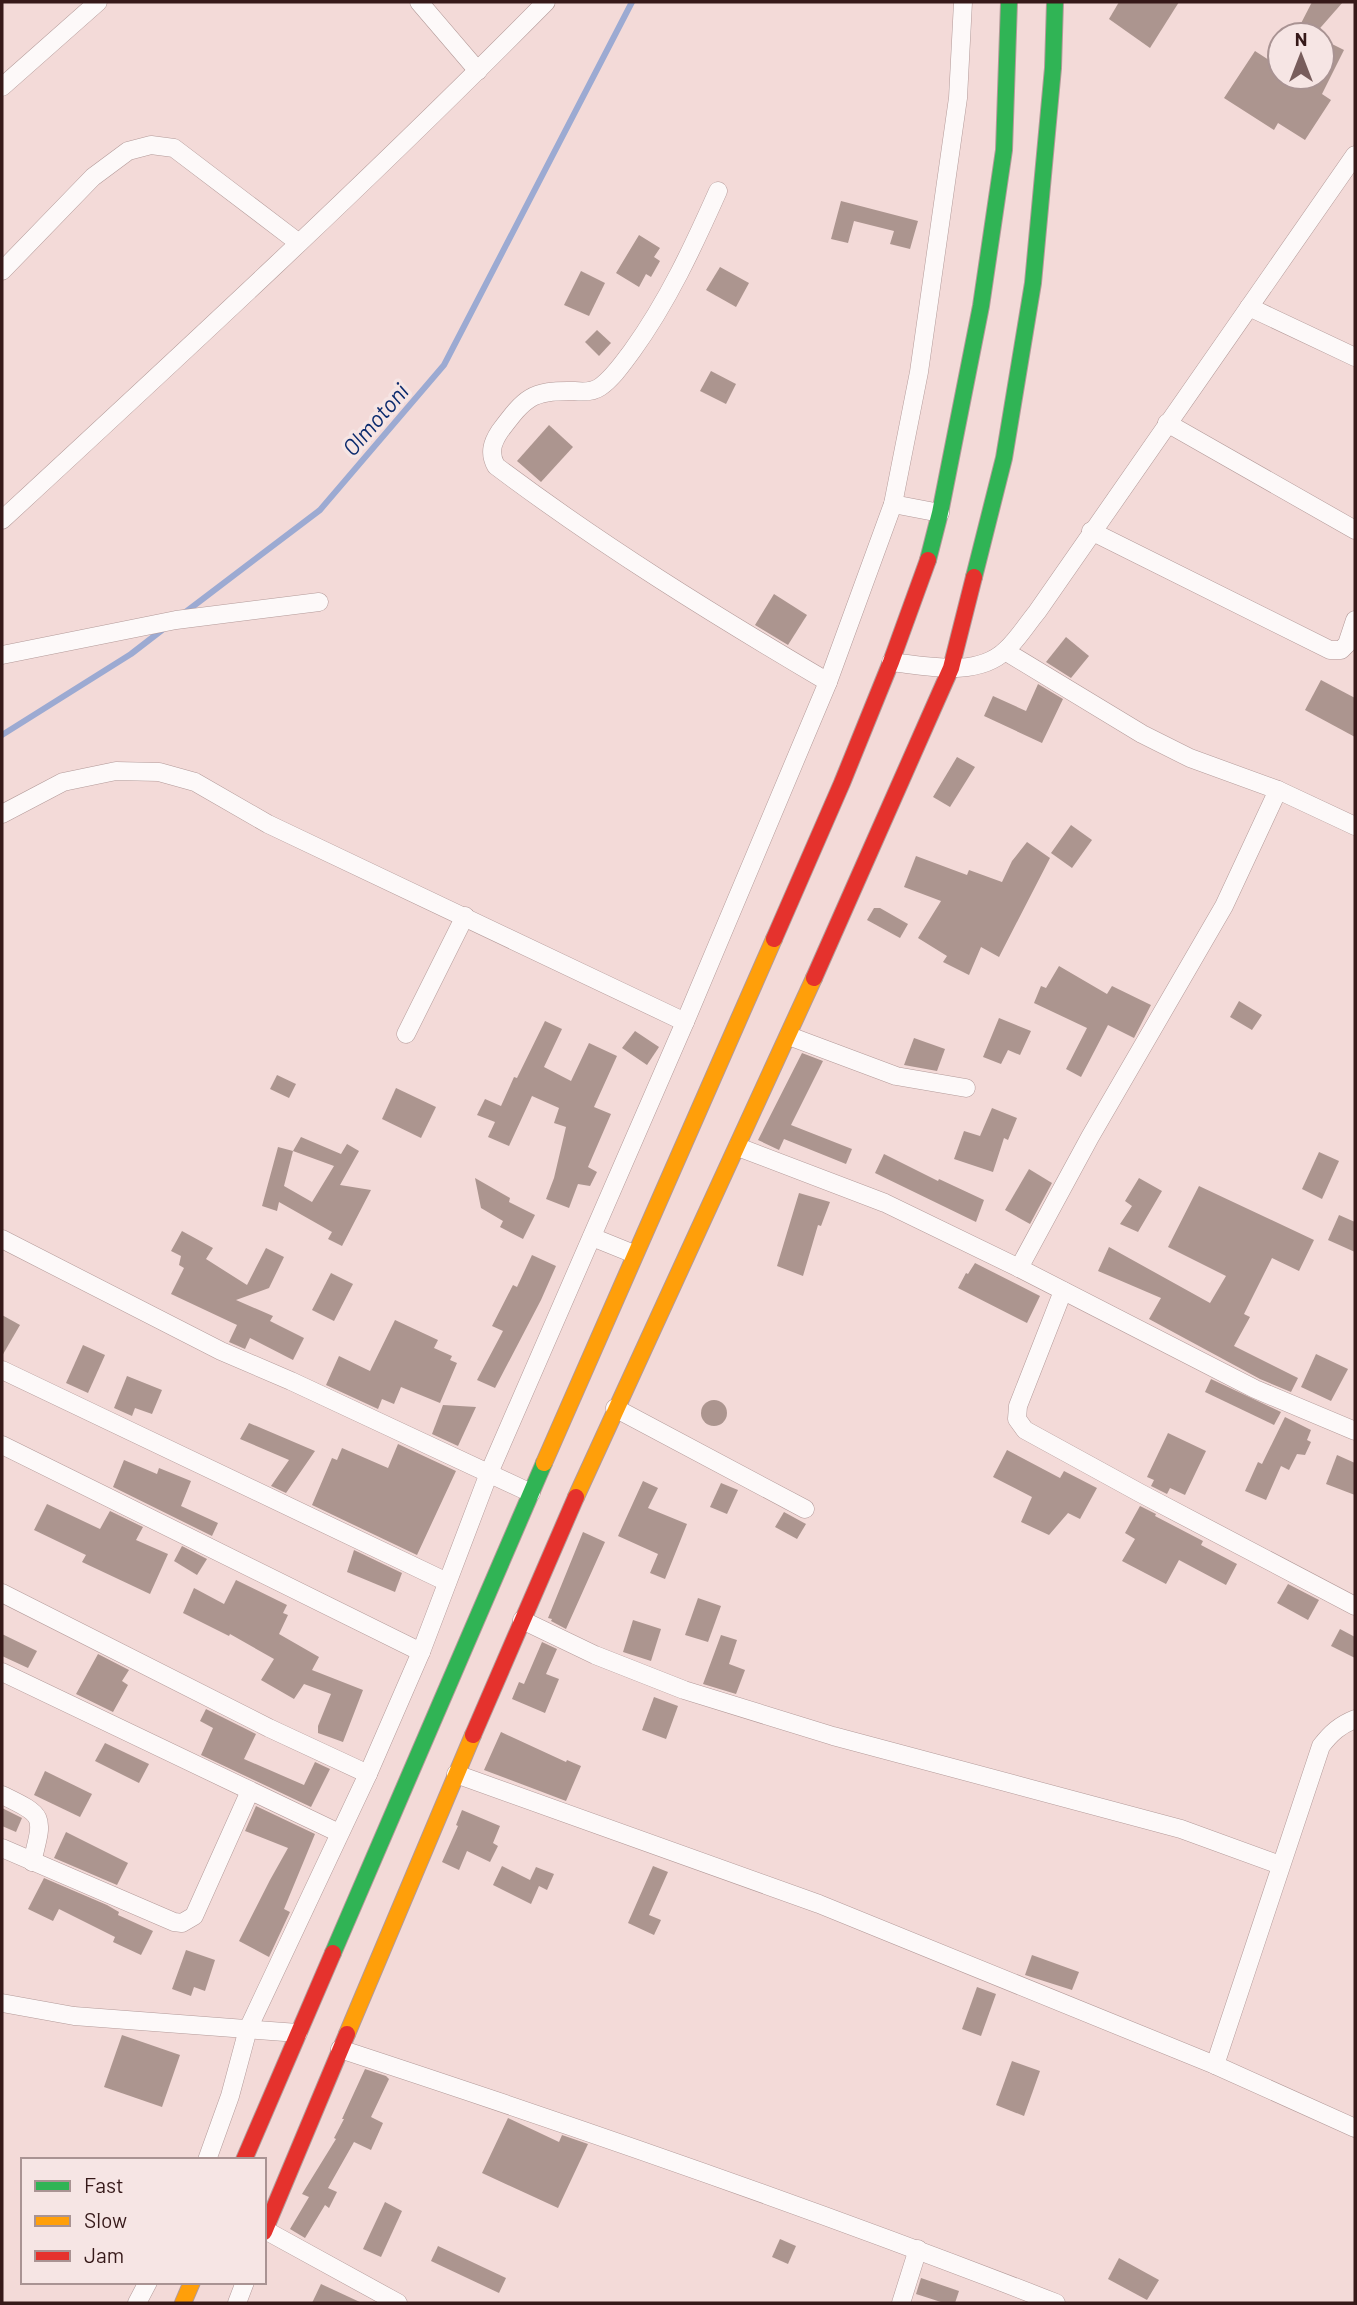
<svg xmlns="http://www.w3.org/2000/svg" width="1357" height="2305" viewBox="0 0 1357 2305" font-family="Barlow,sans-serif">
<rect width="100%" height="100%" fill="#f3dad8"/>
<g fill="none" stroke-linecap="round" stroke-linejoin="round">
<g stroke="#9caad2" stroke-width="6">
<polyline points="183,614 320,510 444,365 632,2"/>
<polyline points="2,735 131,654 166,627"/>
</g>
</g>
<g fill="#ac958f" fill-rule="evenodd">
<polygon points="1119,2 1179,2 1150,48 1109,19"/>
<polygon points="1312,2 1343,2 1314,35 1295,35"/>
<polygon points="1322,39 1344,50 1322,94 1331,100 1305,140 1278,123 1274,130 1224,98 1255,51 1280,67 1280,77 1296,77 1307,84 1311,77 1322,77"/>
<polygon points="841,201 918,221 910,249 890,244 894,231 854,221 848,243 831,239"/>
<polygon points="639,235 660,248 654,257 660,261 651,277 646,274 639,287 616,273"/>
<polygon points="720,267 749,283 736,307 706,290"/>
<polygon points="581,271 605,283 589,316 564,305"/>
<polygon points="597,330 611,343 599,356 585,342"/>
<polygon points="711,371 736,384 726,404 700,391"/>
<polygon points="549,425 573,447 541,482 517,461"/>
<polygon points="774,594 807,615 788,645 755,625"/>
<polygon points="1066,637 1089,656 1071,678 1046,662"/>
<polygon points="1321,680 1355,698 1355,737 1305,710"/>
<polygon points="1038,684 1063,699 1042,743 984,716 993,696 1026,711"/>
<polygon points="957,757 975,767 950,807 933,797"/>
<polygon points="1071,825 1092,840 1072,868 1051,853"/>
<polygon points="1027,842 1050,858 999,957 981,947 969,975 943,962 947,956 918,938 941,901 904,887 916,856 967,875 969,870 1002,882 1012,861"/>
<polygon points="874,908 880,908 908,924 900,938 867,920"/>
<polygon points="1059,966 1107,994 1112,986 1151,1005 1134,1038 1108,1025 1081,1077 1066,1069 1087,1028 1034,1003 1041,986 1046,988"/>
<polygon points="1239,1001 1262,1015 1252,1030 1230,1017"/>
<polygon points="999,1018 1031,1031 1020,1055 1008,1050 1001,1064 983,1057"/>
<polygon points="545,1021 562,1029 544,1067 571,1081 589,1043 617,1056 594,1107 611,1114 588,1167 597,1172 590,1186 578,1184 569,1208 546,1199 554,1178 566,1127 554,1123 559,1108 532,1096 509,1146 488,1137 495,1122 477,1115 485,1099 501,1106 514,1077 517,1078"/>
<polygon points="635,1031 659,1047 647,1065 622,1048"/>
<polygon points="914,1038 945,1049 937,1071 904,1065"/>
<polygon points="802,1053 823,1061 791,1125 852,1149 846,1164 784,1139 779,1150 758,1140"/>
<polygon points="277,1075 296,1084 289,1098 270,1089"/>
<polygon points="396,1088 436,1107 421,1138 382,1119"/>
<polygon points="992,1108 1017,1118 1008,1140 1004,1138 993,1172 954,1159 964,1131 980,1136"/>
<path d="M301 1137 341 1154 347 1144 359 1151 340 1185 371 1190 342 1246 328 1239 332 1232 279 1202 277 1211 262 1206 278 1147 293 1151ZM293 1151 334 1166 312 1202 284 1186Z"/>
<polygon points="1319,1152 1339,1161 1322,1199 1302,1189"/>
<polygon points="884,1154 938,1181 939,1179 984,1200 976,1222 875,1173"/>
<polygon points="1029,1169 1052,1183 1030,1224 1005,1210"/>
<polygon points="475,1178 510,1198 509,1202 535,1215 523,1239 500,1227 503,1221 481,1208"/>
<polygon points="1139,1178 1162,1191 1138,1232 1120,1224 1132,1206 1125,1201"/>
<polygon points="1199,1186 1314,1240 1299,1271 1272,1258 1244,1314 1250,1317 1234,1346 1298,1378 1291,1392 1260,1379 1149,1319 1161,1298 1098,1271 1109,1247 1210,1303 1226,1276 1168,1247"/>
<polygon points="799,1193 830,1202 821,1226 818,1225 803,1276 777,1266"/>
<polygon points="1339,1215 1355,1222 1355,1252 1328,1240"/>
<polygon points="182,1231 213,1248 206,1259 247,1285 266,1248 284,1257 269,1288 236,1300 273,1316 270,1321 304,1338 293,1360 250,1338 245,1349 229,1342 237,1325 171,1294 184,1268 179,1265 181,1256 171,1251"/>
<polygon points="532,1255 556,1266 541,1300 495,1388 477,1380 503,1331 492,1326 513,1285 517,1287"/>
<polygon points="975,1263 1040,1296 1027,1323 958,1288 966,1273 968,1274"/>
<polygon points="331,1273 353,1284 334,1321 312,1310"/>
<polygon points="2,1315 20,1325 2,1356"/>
<polygon points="395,1320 438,1340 434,1348 452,1356 450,1360 457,1363 440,1403 401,1387 394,1404 382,1399 378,1409 326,1385 339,1356 370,1371"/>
<polygon points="83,1345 105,1355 88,1393 66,1383"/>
<polygon points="1316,1354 1348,1369 1331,1401 1301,1387"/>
<polygon points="127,1376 162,1390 152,1414 135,1408 132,1416 114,1408"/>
<polygon points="1211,1379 1281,1412 1274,1425 1205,1392"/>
<circle cx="714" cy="1413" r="13"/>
<polygon points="443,1405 476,1407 458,1446 432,1434"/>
<polygon points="1285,1417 1311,1430 1307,1440 1311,1442 1305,1455 1297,1454 1289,1470 1281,1466 1266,1500 1245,1491 1258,1462 1262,1464"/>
<polygon points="249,1423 315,1451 286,1493 271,1486 289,1460 240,1439"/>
<polygon points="1168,1433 1206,1451 1185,1495 1170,1488 1167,1494 1151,1486 1154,1480 1147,1477"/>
<polygon points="398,1444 456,1471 417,1555 312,1505 332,1458 337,1460 342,1448 388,1468"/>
<polygon points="1007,1450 1060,1478 1064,1471 1097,1488 1080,1519 1068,1513 1049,1535 1021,1522 1032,1497 993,1477"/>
<polygon points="1337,1455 1355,1463 1355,1495 1326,1484"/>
<polygon points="124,1460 157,1474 159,1468 191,1481 181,1506 218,1523 212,1536 113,1487"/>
<polygon points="643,1481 658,1488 648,1508 687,1524 665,1579 650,1573 658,1554 618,1536"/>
<polygon points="721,1483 738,1490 727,1514 710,1507"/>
<polygon points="47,1504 100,1529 110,1511 143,1527 136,1540 168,1554 150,1594 82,1562 86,1555 34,1530"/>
<polygon points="1140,1506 1156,1514 1155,1516 1203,1541 1201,1545 1237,1564 1226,1585 1179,1560 1166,1584 1122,1561 1135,1539 1125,1533"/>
<polygon points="784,1512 806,1524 797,1539 775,1527"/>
<polygon points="583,1532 605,1542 566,1629 551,1621 552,1619 548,1618"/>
<polygon points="182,1546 207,1559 197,1575 174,1561"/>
<polygon points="354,1550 402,1573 395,1592 347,1572"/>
<polygon points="236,1580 287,1605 283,1613 288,1615 279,1634 319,1657 312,1670 363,1690 343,1742 318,1733 318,1726 331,1694 304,1684 294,1699 261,1680 274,1659 230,1634 229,1636 183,1613 194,1588 224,1604"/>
<polygon points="1288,1584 1319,1600 1308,1620 1277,1603"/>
<polygon points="698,1598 721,1606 708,1642 685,1635"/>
<polygon points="633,1620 661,1629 651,1661 623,1652"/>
<polygon points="1340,1629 1355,1637 1355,1658 1331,1646"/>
<polygon points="2,1634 37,1651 28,1668 2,1656"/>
<polygon points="721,1635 737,1640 729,1664 745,1670 736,1694 703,1684"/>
<polygon points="542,1642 557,1649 546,1674 559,1679 545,1713 512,1699 519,1682 524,1684"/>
<polygon points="98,1654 129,1670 122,1681 128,1685 113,1712 76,1694"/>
<polygon points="654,1697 678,1706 666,1739 642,1730"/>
<polygon points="206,1709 256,1734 244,1759 304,1785 315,1762 330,1769 311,1807 201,1755 213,1728 200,1721"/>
<polygon points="501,1732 566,1762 567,1760 581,1766 566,1801 484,1770"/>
<polygon points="105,1743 149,1764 139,1783 95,1761"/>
<polygon points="45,1771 92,1794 80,1817 34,1795"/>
<polygon points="256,1806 315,1834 284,1909 290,1912 269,1957 239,1941 270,1880 288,1848 245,1831"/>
<polygon points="2,1808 22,1818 16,1832 2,1826"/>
<polygon points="462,1810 500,1826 493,1843 498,1846 490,1862 467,1851 459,1870 442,1862 458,1826 456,1825"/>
<polygon points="66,1832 128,1863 117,1885 54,1858"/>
<polygon points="502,1866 530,1880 536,1867 554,1874 547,1890 539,1886 531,1904 493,1885"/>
<polygon points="653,1866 668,1872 649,1915 661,1920 654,1935 628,1923"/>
<polygon points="44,1878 107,1905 119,1912 118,1915 153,1931 141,1955 113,1942 115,1937 59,1909 53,1921 28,1909"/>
<polygon points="186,1950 215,1960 205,1991 194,1987 191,1996 172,1989"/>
<polygon points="1032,1955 1079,1972 1072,1990 1025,1975"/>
<polygon points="977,1987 996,1994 981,2036 962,2029"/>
<polygon points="122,2035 180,2055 162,2107 104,2087"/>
<polygon points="1012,2061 1040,2071 1024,2116 996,2105"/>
<polygon points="365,2069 386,2076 389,2079 371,2117 383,2123 371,2150 354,2142 328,2188 337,2192 329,2208 325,2205 305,2238 290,2229 309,2197 302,2194 336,2139 334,2138 344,2119 342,2119"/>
<polygon points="508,2118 559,2142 562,2135 588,2144 558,2208 482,2173"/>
<polygon points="385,2202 402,2211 381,2257 363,2249"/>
<polygon points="780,2239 796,2246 788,2264 772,2257"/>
<polygon points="438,2246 506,2278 499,2293 431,2261"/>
<polygon points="1119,2258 1159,2280 1147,2300 1108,2279"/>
<polygon points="921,2278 959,2291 955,2303 944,2303 916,2294"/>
<polygon points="321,2284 362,2303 312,2303"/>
</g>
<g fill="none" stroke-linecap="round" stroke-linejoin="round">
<defs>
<g id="street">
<polyline points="419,2 478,71"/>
<polyline points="2,87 98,2"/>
<path d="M718 191C693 247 668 301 632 351 623 363 613 378 600 387 593 392 583 392 574 391 531 390 525 398 500 431 492 443 489 453 496 466 601 545 714 615 828 682"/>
<polyline points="2,271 93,177 128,151 151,145 174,148 299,243"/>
<polyline points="1249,307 1355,357"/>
<polyline points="1167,423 1355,530"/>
<polyline points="893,504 940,513"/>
<path d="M2 520C186 350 370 180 546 2"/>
<polyline points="1091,531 1330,650 1341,650 1347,644 1355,620"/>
<polyline points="1005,651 1142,734 1190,758 1278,790 1355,826"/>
<polyline points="2,655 176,620 319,602"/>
<path d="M891 662C927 666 977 678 1006 650 1018 639 1027 624 1037 612L1355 155"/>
<polyline points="2,814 63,782 116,771 159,772 195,782 268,824 685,1022"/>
<polyline points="406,1034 465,916"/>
<polyline points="789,1036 896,1076 966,1088"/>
<polyline points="738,1147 885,1203 1019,1268 1255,1389 1355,1431"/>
<polyline points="592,1237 634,1254"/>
<polyline points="2,1239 221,1351 291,1381 531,1493"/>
<polyline points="1019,1268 1090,1137 1224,906 1278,790"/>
<polyline points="1063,1291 1018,1406 1017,1419 1025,1430 1140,1493 1355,1606"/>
<polyline points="2,1370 447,1582"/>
<polyline points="615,1408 805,1509"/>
<polyline points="2,1445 421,1652"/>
<polyline points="2,1593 269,1728 368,1774"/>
<polyline points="522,1620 595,1655 684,1690 833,1736 1181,1829 1280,1865"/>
<polyline points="2,1672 339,1833"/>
<polyline points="456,1774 819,1904 1215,2065 1355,2128"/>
<path d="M2 1795C45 1816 44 1815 32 1862"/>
<polyline points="2,1848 174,1922 182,1923 194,1916 250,1791"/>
<polyline points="2,2003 74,2016 298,2033"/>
<path d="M340 2049C581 2128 820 2211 1056 2303"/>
<path d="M1215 2065 1321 1746C1331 1733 1340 1725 1355 1719"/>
<polyline points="207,2160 230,2096 248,2029 368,1774 421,1652 489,1473 685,1022 828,682 893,504 919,372 958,98 963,2"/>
<polyline points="265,2230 398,2303"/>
<polyline points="137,2303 148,2282"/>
<polyline points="237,2303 245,2282"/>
<polyline points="901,2303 918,2249"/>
</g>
<g id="fast">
<polyline points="928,560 940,513 981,306 1004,150 1009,2"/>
<polyline points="974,577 1004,458 1033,283 1053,68 1055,2"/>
<polyline points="333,1953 544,1463"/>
</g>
<g id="slow">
<polyline points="544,1463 774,939"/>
<polyline points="576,1497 814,978"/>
<polyline points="347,2034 473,1735"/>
<polyline points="183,2303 192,2282"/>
</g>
<g id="jam">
<polyline points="774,939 842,783 891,662 928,560"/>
<polyline points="814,978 951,668 974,577"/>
<polyline points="473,1735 576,1497"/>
<polyline points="244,2160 333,1953"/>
<polyline points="264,2232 347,2034"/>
</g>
</defs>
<use href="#street" stroke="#b39a99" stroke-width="19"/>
<use href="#fast" stroke="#b39a99" stroke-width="18"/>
<use href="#slow" stroke="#b39a99" stroke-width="18"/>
<use href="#jam" stroke="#b39a99" stroke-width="18"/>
<use href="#street" stroke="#fdf9f9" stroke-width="18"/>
<use href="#fast" stroke="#30b455" stroke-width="16"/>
<use href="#slow" stroke="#ff9f0a" stroke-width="16"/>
<use href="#jam" stroke="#e5322d" stroke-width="16"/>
</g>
<g text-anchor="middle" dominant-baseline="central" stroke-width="7" stroke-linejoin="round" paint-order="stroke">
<g font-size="23" font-style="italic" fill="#0a2a6d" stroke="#f6e5e4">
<text transform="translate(375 419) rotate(-49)">Olmotoni</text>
</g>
</g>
<rect width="1357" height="2305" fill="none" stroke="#361919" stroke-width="7"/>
<rect x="21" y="2158" width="245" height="126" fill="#f6e5e4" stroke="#a99393" stroke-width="2"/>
<rect x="35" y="2181" width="35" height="10" fill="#30b455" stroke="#a99393" stroke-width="2"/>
<text x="84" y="2193" font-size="21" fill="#361919">Fast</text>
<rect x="35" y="2216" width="35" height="10" fill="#ff9f0a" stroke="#a99393" stroke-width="2"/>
<text x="84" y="2228" font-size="21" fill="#361919">Slow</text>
<rect x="35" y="2251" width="35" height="10" fill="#e5322d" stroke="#a99393" stroke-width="2"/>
<text x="84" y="2263" font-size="21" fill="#361919">Jam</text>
<g transform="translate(1301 56)"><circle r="33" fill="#f6e5e4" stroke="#a99393" stroke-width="2"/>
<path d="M0-5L12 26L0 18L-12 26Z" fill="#785d5c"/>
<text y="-10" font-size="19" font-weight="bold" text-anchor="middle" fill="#361919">N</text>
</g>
</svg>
